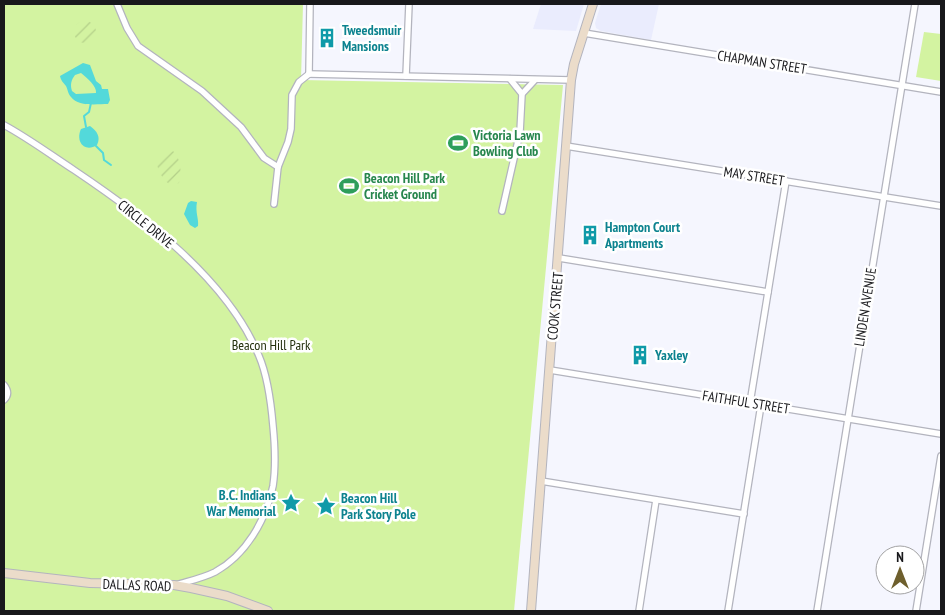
<svg xmlns="http://www.w3.org/2000/svg" width="945" height="615" viewBox="0 0 945 615" font-family="'PT Sans Narrow',sans-serif">
<defs>
<pattern id="garden-furrows" width="10" height="10" patternUnits="userSpaceOnUse" patternTransform="scale(1.25)"><rect width="10" height="10" fill="#d3f3a1"/><path d="M-1 1l2-2M0 10L10 0M9 11l2-2" fill="none" stroke="#b4d08a"/></pattern>
</defs>
<rect width="100%" height="100%" fill="#f5f6fe"/>
<g fill="#eaecfd">
<polygon points="541,4 584,4 576,31 533,29"/>
<polygon points="601,4 659,4 651,40 601,31 596,28 595,23"/>
</g>
<g fill="#d3f3a1">
<polygon points="4,4 303,4 301,80 563,85 514,611 4,611"/>
<polygon points="924,32 941,34 941,81 916,77"/>
</g>
<g fill="url(#garden-furrows)">
<circle cx="85" cy="32" r="11"/>
<path d="M173 151C181 158 182 173 179 183L172 185C162 182 159 170 155 160Z"/>
</g>
<g fill="#53d9da" fill-rule="evenodd">
<path d="M83 63 90 65 96 81 101 85 102 89H108L110 100 108 104C97 104 78 107 71 97 68 94 68 90 66 86 63 82 61 81 60 76ZM81 73C87 78 97 86 96 93L76 94 72 91C70 85 71 80 75 75Z"/>
<path d="M90 126C97 131 101 137 97 145 85 153 75 142 81 129Z"/>
<path d="M191 201 197 202C195 212 199 219 198 226L195 228 190 225 184 214 188 203Z"/>
</g>
<g fill="none" stroke-linecap="round" stroke-linejoin="round">
<g stroke="#53d9da" stroke-width="2">
<polyline points="86,127 84,116 89,112 91,103"/>
<polyline points="96,146 103,153 104,160 111,165"/>
</g>
<defs>
<g id="street">
<polyline points="117,4 127,28 138,46 202,91 241,127 264,158 278,167"/>
<polyline points="584,33 941,92"/>
<polyline points="309,74 571,80"/>
<polyline points="309,74 310,4"/>
<polyline points="406,76 409,4"/>
<polyline points="510,79 522,94"/>
<path d="M4 125C28 138 51 155 74 170 141 215 227 278 259 356 268 377 271 402 273 426 275 446 276 466 273 486 266 520 246 555 215 572 203 578 189 581 176 585"/>
<polyline points="566,146 941,206"/>
<polyline points="274,204 278,167 288,142 291,129 292,95 299,82 309,74"/>
<polyline points="502,211 520,132 522,94 535,80"/>
<polyline points="559,258 768,292"/>
<polyline points="550,370 941,434"/>
<path d="M4 385C8 390 9 395 4 400"/>
<polyline points="750,403 786,181"/>
<polyline points="541,481 744,514"/>
<polyline points="639,611 656,500"/>
<polyline points="728,611 761,405"/>
<polyline points="817,611 915,4"/>
<polyline points="916,611 941,456"/>
</g>
<g id="secondary">
<polyline points="4,573 90,583 174,585 191,588 227,596 268,611"/>
<polyline points="531,611 571,80 574,64 593,4"/>
</g>
</defs>
<use href="#street" stroke="#b3b4be" stroke-width="8"/>
<use href="#secondary" stroke="#b3b4be" stroke-width="10"/>
<use href="#street" stroke="#fff" stroke-width="5.5"/>
<use href="#secondary" stroke="#ebdcca" stroke-width="8"/>
</g>
<defs>
<symbol id="building-bare" viewBox="-9 -9 18 18"><path d="M-4-6H4V6H1V3H-1V6H-4ZM-2.5-4.3h1.7v1.8h-1.7ZM.8-4.3h1.7v1.8H.8ZM-2.5-1h1.7V.8h-1.7ZM.8-1h1.7V.8H.8Z" fill="#0f9aa8" stroke="#fff" stroke-width="2.5" paint-order="stroke"/></symbol>
<symbol id="stadium-bare" viewBox="-9 -9 18 18"><path d="M0-5a6.5 5 0 1 0 0 10a6.5 5 0 1 0 0-10ZM-3.5-1.8h7v3.6h-7Z" fill="#2e9e5b" stroke="#fff" stroke-width="2.5" paint-order="stroke"/></symbol>
<symbol id="sight-bare" viewBox="-9 -9 18 18"><path d="M0-6L1.8-2.2L6-1.7L2.9 1.2L3.7 5.4L0 3.3L-3.7 5.4L-2.9 1.2L-6-1.7L-1.8-2.2Z" fill="#0f9aa8" stroke="#fff" stroke-width="2.5" paint-order="stroke"/></symbol>
</defs>
<g fill-rule="evenodd">
<use href="#building-bare" x="313" y="24" width="28" height="28"/>
<use href="#stadium-bare" x="444" y="129" width="28" height="28"/>
<use href="#stadium-bare" x="335" y="172" width="28" height="28"/>
<use href="#building-bare" x="576" y="221" width="28" height="28"/>
<use href="#building-bare" x="626" y="341" width="28" height="28"/>
<use href="#sight-bare" x="277" y="489" width="28" height="28"/>
<use href="#sight-bare" x="312" y="492" width="28" height="28"/>
</g>
<g text-anchor="middle" dominant-baseline="central" stroke-width="5" stroke-linejoin="round" paint-order="stroke">
<g font-size="14" font-weight="bold" fill="#0d838f" stroke="#fff" text-anchor="start">
<text x="342" y="30">Tweedsmuir<tspan x="342" dy="16">Mansions</tspan></text>
<text x="605" y="227">Hampton Court<tspan x="605" dy="16">Apartments</tspan></text>
<text x="655" y="355">Yaxley</text>
<text x="276" y="495" text-anchor="end">B.C. Indians<tspan x="276" dy="16">War Memorial</tspan></text>
<text x="341" y="498">Beacon Hill<tspan x="341" dy="16">Park Story Pole</tspan></text>
</g>
<g font-size="14" fill="#18181b" stroke="#fff">
<text transform="translate(762 62) rotate(9)">CHAPMAN STREET</text>
<text transform="translate(754 176) rotate(9)">MAY STREET</text>
<text transform="translate(146 224) rotate(39)">CIRCLE DRIVE</text>
<text transform="translate(555 306) rotate(-85)">COOK STREET</text>
<text transform="translate(865 307) rotate(-81)">LINDEN AVENUE</text>
<text transform="translate(746 402) rotate(9)">FAITHFUL STREET</text>
<text transform="translate(137 585) rotate(2)">DALLAS ROAD</text>
</g>
<g font-size="14" font-weight="bold" fill="#27864d" stroke="#fff" text-anchor="start">
<text x="473" y="135">Victoria Lawn<tspan x="473" dy="16">Bowling Club</tspan></text>
<text x="364" y="178">Beacon Hill Park<tspan x="364" dy="16">Cricket Ground</tspan></text>
</g>
<g font-size="14" fill="#232f0c" stroke="#fff">
<text x="271" y="345">Beacon Hill Park</text>
</g>
</g>
<rect width="945" height="615" fill="none" stroke="#18181b" stroke-width="10"/>
<g transform="translate(900 570)"><circle r="24" fill="#ffffff" stroke="#a3a3a4"/>
<path d="M0-4L9 19L0 12L-9 19Z" fill="#6e5f2d"/>
<text y="-8" font-size="14" font-weight="bold" text-anchor="middle" fill="#18181b">N</text>
</g>
</svg>
